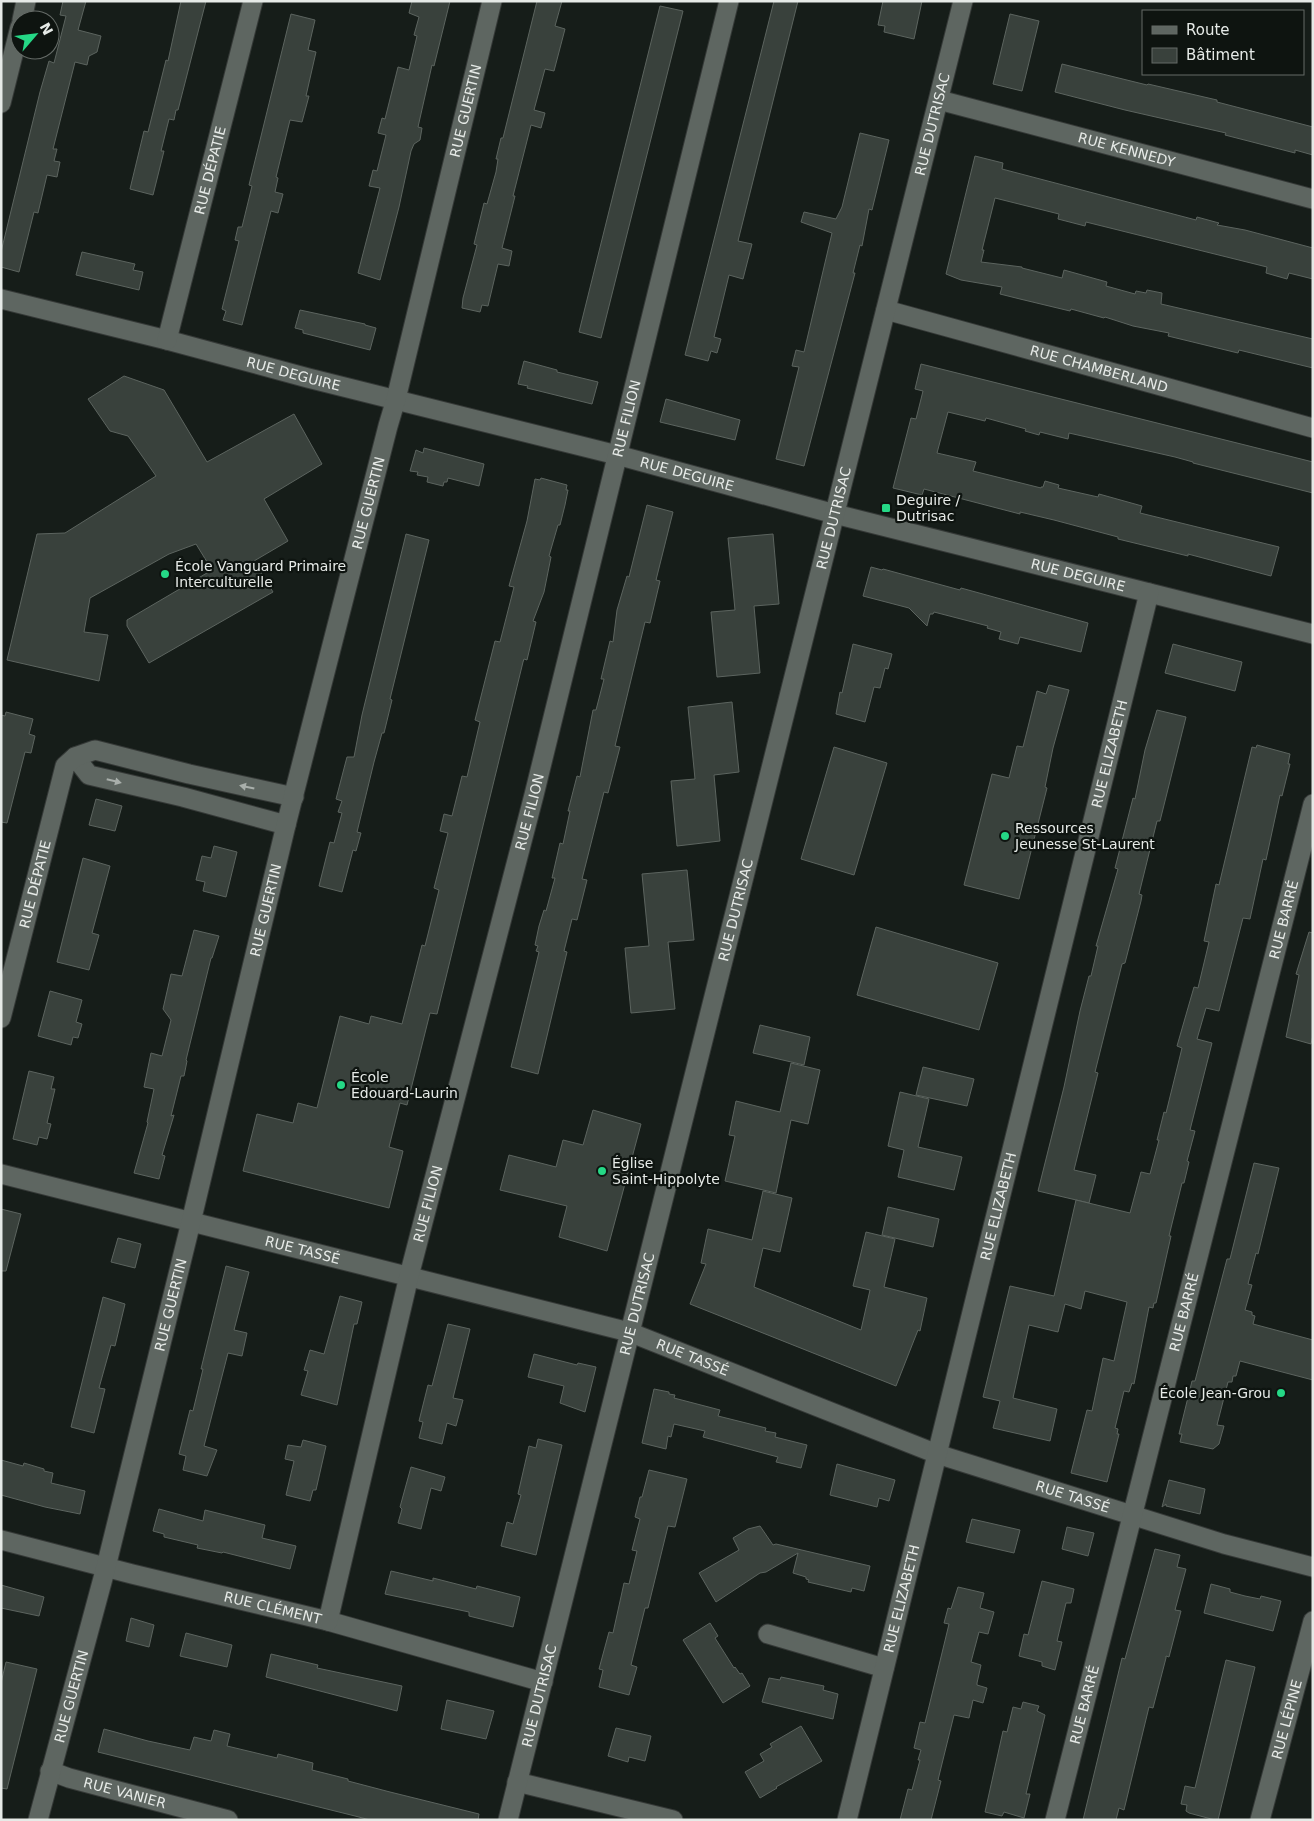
<svg xmlns="http://www.w3.org/2000/svg" width="1314" height="1821" viewBox="0 0 1314 1821" font-family="'DejaVu Sans',sans-serif">
<rect width="100%" height="100%" fill="#161d19"/>
<g fill="#39413c" stroke="#5c645f">
<polygon points="63,1 86,1 78,30 101,36 97,52 89,56 87,65 75,62 53,149 57,149 54,161 60,162 57,177 47,175 38,213 34,212 19,272 1,267 1,252 40,92 49,61 54,63 66,16 60,15"/>
<polygon points="181,1 206,1 178,110 176,110 174,120 169,119 161,151 164,151 153,195 130,189 144,131 148,132 166,60 168,61"/>
<polygon points="412,1 450,1 434,66 432,65 418,127 422,128 420,140 414,144 411,151 399,207 380,280 358,273 380,188 369,186 373,170 377,171 386,135 378,133 382,118 385,119 398,67 409,70 417,36 414,35 419,17 409,13"/>
<polygon points="537,1 562,1 555,26 565,29 554,71 545,69 534,110 545,113 541,128 531,125 513,196 515,196 502,248 512,251 509,266 498,264 488,306 482,305 480,312 462,308 463,298 477,245 474,244 484,203 487,204 496,172 498,159 496,159 501,138 503,138"/>
<polygon points="774,1 798,1 738,241 752,244 743,279 729,275 714,337 721,339 717,353 711,351 708,361 685,355"/>
<polygon points="883,1 922,1 914,39 884,32 885,26 878,25"/>
<polygon points="660,6 683,11 601,338 579,332"/>
<polygon points="291,14 315,20 308,50 316,52 306,96 309,96 302,122 290,120 276,177 278,178 275,192 283,194 278,213 271,211 242,325 223,320 226,311 222,309 239,241 235,240 238,227 242,227 252,186 249,185"/>
<polygon points="1010,14 1039,21 1022,91 993,84"/>
<polygon points="1062,64 1147,85 1148,84 1217,100 1217,102 1313,127 1313,155 1295,150 1295,153 1225,135 1226,133 1125,110 1055,92"/>
<polygon points="860,133 889,140 872,210 869,209 862,246 860,245 853,273 855,273 804,466 776,459 799,367 792,366 796,350 804,352 832,233 801,222 804,212 836,219 842,207"/>
<polygon points="975,156 1003,163 1002,169 1196,220 1197,217 1219,223 1217,225 1245,230 1313,248 1313,279 1289,273 1287,279 1266,273 1267,267 1086,222 1085,226 1058,219 1059,214 995,198 982,250 984,250 981,262 1022,267 1022,268 1062,278 1064,270 1107,282 1106,286 1135,294 1136,291 1146,293 1147,290 1162,293 1161,304 1313,339 1313,368 1239,350 1238,353 1168,336 1169,333 1133,326 1105,317 1104,318 1071,309 1070,311 1020,299 1000,294 1002,287 961,280 946,274"/>
<polygon points="82,252 135,264 133,270 143,272 139,290 76,275"/>
<polygon points="300,310 365,324 365,325 376,328 370,350 303,333 303,330 295,328"/>
<polygon points="524,361 557,370 557,372 598,382 592,404 527,388 528,386 518,384"/>
<polygon points="921,364 1313,462 1313,493 1193,463 1193,462 1175,457 1069,433 1068,439 1040,432 1039,435 1025,431 1026,429 986,418 985,421 948,412 937,453 976,462 973,471 1041,488 1041,487 1043,487 1045,481 1059,485 1058,488 1098,497 1099,494 1142,506 1140,513 1279,547 1271,576 1188,554 1188,556 1118,539 1118,537 1054,520 1020,512 1020,514 924,489 922,495 893,488 911,418 916,419 923,391 915,389"/>
<polygon points="124,376 164,390 207,462 294,414 322,464 264,499 288,541 254,561 273,592 149,663 127,626 127,620 212,570 196,544 169,554 90,598 84,632 108,635 99,681 7,660 37,534 65,533 156,476 128,436 110,431 88,399"/>
<polygon points="666,399 740,420 735,440 660,422"/>
<polygon points="424,448 484,464 479,486 448,478 447,482 444,482 443,486 427,482 428,477 417,475 418,472 410,471 416,450 423,453"/>
<polygon points="541,478 567,485 566,490 568,490 565,505 560,525 558,525 549,556 551,557 544,592 533,621 536,622 527,660 524,659 523,662 437,1014 430,1013 407,1105 400,1103 389,1147 403,1151 389,1208 243,1171 257,1114 293,1123 298,1103 317,1108 340,1016 369,1024 371,1016 402,1024 422,945 425,946 439,890 434,888 448,833 440,831 444,814 452,816 462,776 467,777 480,722 475,720 495,641 500,642 514,587 509,586 527,521 535,479 540,480"/>
<polygon points="647,505 673,512 656,580 660,581 650,623 645,622 615,746 620,747 608,793 604,792 582,879 587,880 577,920 572,919 564,951 567,952 538,1074 511,1067 539,952 536,951 538,946 535,945 539,926 544,910 546,911 555,878 552,878 560,843 563,844 570,811 568,811 577,776 580,777 593,710 596,710 603,683 604,679 601,679 610,641 613,642 617,610 627,576 629,577"/>
<polygon points="406,534 429,540 390,699 392,700 384,733 382,733 374,762 357,832 361,833 356,851 353,850 342,892 319,886 330,842 334,843 342,813 338,812 342,801 336,799 347,757 354,757 362,715"/>
<polygon points="773,534 779,604 754,606 760,673 717,677 711,612 735,610 728,538"/>
<polygon points="871,567 882,570 883,569 960,590 961,588 1088,623 1081,652 1020,637 1018,644 999,639 1001,632 987,628 988,626 934,612 933,614 930,614 927,626 909,608 863,596"/>
<polygon points="853,644 892,654 888,669 885,668 880,688 874,687 865,722 836,714 840,692 842,693"/>
<polygon points="1173,644 1242,662 1235,691 1165,673"/>
<polygon points="1049,685 1069,690 1053,748 1045,787 1047,788 1019,899 964,885 992,774 1009,778 1017,746 1023,747 1037,691 1046,694"/>
<polygon points="732,702 739,772 714,775 720,841 677,846 671,781 695,779 688,707"/>
<polygon points="1157,710 1186,717 1160,821 1157,821 1139,894 1142,895 1141,901 1125,963 1122,964 1095,1072 1098,1073 1074,1170 1096,1175 1089,1203 1038,1191 1064,1087 1080,1011 1089,976 1091,976 1098,946 1096,946 1118,869 1115,868 1133,798 1135,799 1145,750"/>
<polygon points="6,712 33,719 29,734 35,736 31,753 25,752 7,823 1,822 1,715 5,716"/>
<polygon points="1257,745 1290,754 1288,764 1290,764 1282,796 1280,795 1266,860 1263,859 1250,919 1243,918 1219,1011 1206,1008 1197,1039 1212,1043 1190,1130 1195,1131 1187,1161 1189,1162 1184,1183 1182,1183 1169,1236 1171,1236 1156,1303 1154,1303 1153,1308 1149,1307 1134,1384 1132,1383 1129,1392 1124,1391 1115,1428 1118,1429 1117,1434 1119,1434 1107,1482 1071,1473 1087,1410 1092,1411 1103,1358 1114,1361 1127,1302 1085,1291 1081,1309 1065,1304 1058,1332 1029,1325 1013,1398 1057,1409 1050,1441 993,1428 1000,1401 983,1397 1010,1286 1054,1296 1076,1200 1130,1213 1141,1172 1150,1174 1159,1140 1157,1140 1164,1112 1166,1113 1182,1048 1177,1046 1194,987 1198,988 1209,942 1204,941 1216,884 1219,885 1252,747 1256,748"/>
<polygon points="834,747 887,763 854,875 801,859"/>
<polygon points="96,799 122,806 115,831 89,825"/>
<polygon points="214,846 237,852 226,897 203,891 205,882 196,880 202,856 211,858"/>
<polygon points="83,858 110,866 92,933 99,935 89,970 57,962"/>
<polygon points="687,870 694,940 668,942 675,1009 631,1013 625,948 649,946 642,874"/>
<polygon points="876,927 998,963 979,1030 857,995"/>
<polygon points="194,930 219,936 212,958 211,958 186,1060 187,1061 184,1076 181,1076 171,1116 174,1115 162,1155 165,1156 159,1179 134,1173 148,1123 147,1122 154,1089 144,1087 151,1053 162,1056 171,1020 163,1009 171,974 182,976"/>
<polygon points="1309,932 1313,933 1313,1035 1311,1044 1286,1037 1299,975 1296,974"/>
<polygon points="50,991 82,1000 76,1022 82,1024 78,1038 73,1037 71,1045 38,1036"/>
<polygon points="760,1025 810,1037 804,1065 753,1053"/>
<polygon points="791,1063 820,1070 808,1124 791,1120 776,1193 725,1181 735,1136 729,1135 736,1101 780,1112"/>
<polygon points="923,1067 974,1079 967,1106 916,1095"/>
<polygon points="29,1071 54,1077 51,1089 55,1089 47,1123 51,1124 47,1139 39,1137 37,1145 13,1139"/>
<polygon points="900,1092 929,1099 918,1147 962,1157 954,1190 898,1177 904,1150 888,1146"/>
<polygon points="593,1110 641,1124 607,1251 559,1237 567,1206 500,1190 509,1155 556,1167 563,1140 583,1145"/>
<polygon points="1254,1163 1279,1168 1258,1254 1256,1253 1248,1284 1252,1285 1245,1310 1252,1312 1252,1315 1255,1316 1253,1324 1313,1340 1313,1380 1240,1361 1236,1376 1233,1376 1232,1382 1228,1382 1217,1425 1224,1426 1219,1444 1213,1449 1180,1442 1182,1434 1179,1434 1192,1381 1195,1381 1227,1259 1230,1259"/>
<polygon points="763,1191 792,1198 780,1252 763,1248 754,1287 861,1330 870,1290 853,1286 866,1232 895,1239 884,1287 927,1298 920,1331 918,1330 896,1386 690,1304 706,1264 701,1263 708,1229 752,1240"/>
<polygon points="888,1207 939,1219 933,1247 882,1235"/>
<polygon points="1,1209 21,1214 6,1271 1,1271"/>
<polygon points="118,1238 141,1244 135,1268 111,1262"/>
<polygon points="226,1266 249,1272 234,1330 247,1333 242,1356 228,1353 204,1446 217,1450 207,1476 183,1470 186,1456 179,1454 190,1410 193,1411 203,1369 201,1369"/>
<polygon points="340,1296 362,1302 357,1324 354,1324 337,1405 301,1395 308,1371 304,1370 310,1350 324,1354"/>
<polygon points="103,1297 125,1304 115,1346 111,1345 99,1388 105,1389 94,1433 71,1427"/>
<polygon points="448,1324 470,1329 453,1398 463,1400 456,1426 447,1423 442,1444 419,1438 423,1422 419,1421 428,1385 432,1386"/>
<polygon points="534,1354 577,1365 578,1363 596,1367 585,1412 560,1403 564,1386 528,1377"/>
<polygon points="654,1389 669,1392 669,1394 675,1395 674,1398 720,1410 718,1416 766,1428 765,1431 776,1433 775,1437 807,1445 801,1468 776,1462 778,1457 703,1437 705,1431 674,1424 671,1437 668,1436 666,1449 642,1443"/>
<polygon points="538,1439 562,1445 536,1555 501,1546 507,1522 513,1524 521,1495 518,1494 529,1446 536,1448"/>
<polygon points="303,1440 326,1446 316,1490 313,1490 310,1501 286,1495 294,1461 285,1459 288,1445 301,1447"/>
<polygon points="1,1460 23,1466 24,1463 44,1469 44,1471 53,1473 51,1483 85,1491 80,1514 45,1507 1,1495"/>
<polygon points="837,1464 895,1480 889,1501 879,1498 877,1507 830,1495"/>
<polygon points="411,1467 445,1477 441,1491 431,1488 421,1529 398,1523 402,1509 400,1507"/>
<polygon points="649,1470 687,1479 675,1527 668,1526 648,1608 645,1608 631,1665 637,1667 629,1695 599,1687 603,1670 599,1669 609,1632 613,1633 624,1583 629,1584 637,1551 632,1550 640,1519 635,1517 640,1497 642,1497"/>
<polygon points="1169,1480 1205,1489 1200,1514 1166,1506 1166,1504 1162,1507"/>
<polygon points="159,1509 203,1521 205,1510 265,1525 262,1538 296,1546 290,1569 223,1552 222,1553 197,1548 198,1545 164,1537 164,1534 153,1531"/>
<polygon points="972,1519 1020,1530 1014,1553 966,1542"/>
<polygon points="760,1526 773,1545 776,1544 870,1566 864,1591 852,1588 851,1592 808,1582 809,1580 806,1579 806,1577 793,1573 798,1553 766,1572 760,1573 716,1602 699,1573 739,1550 733,1538 748,1529"/>
<polygon points="1067,1527 1094,1533 1088,1556 1062,1549"/>
<polygon points="1155,1549 1180,1555 1177,1567 1186,1569 1175,1610 1181,1611 1169,1657 1166,1656 1166,1658 1153,1708 1149,1707 1124,1810 1119,1808 1116,1820 1083,1820 1122,1658 1125,1659"/>
<polygon points="391,1571 433,1581 433,1578 476,1589 477,1586 520,1597 513,1627 469,1616 469,1612 385,1594"/>
<polygon points="1042,1581 1074,1589 1071,1603 1066,1603 1057,1641 1062,1642 1055,1670 1042,1666 1042,1662 1019,1656 1024,1634 1028,1635"/>
<polygon points="1211,1584 1230,1589 1230,1592 1245,1596 1260,1599 1261,1596 1281,1601 1273,1631 1204,1613"/>
<polygon points="1,1585 44,1597 39,1616 1,1608"/>
<polygon points="958,1587 984,1593 980,1608 994,1612 988,1634 979,1632 971,1662 981,1665 977,1683 977,1685 987,1688 983,1703 973,1700 969,1718 954,1715 938,1780 941,1781 931,1820 900,1820 908,1789 912,1790 920,1760 918,1760 921,1750 914,1748 920,1722 925,1723 949,1624 944,1623 948,1608 951,1609"/>
<polygon points="131,1618 154,1625 149,1647 126,1641"/>
<polygon points="710,1623 718,1636 715,1638 734,1668 735,1667 740,1674 742,1673 750,1686 723,1703 683,1640"/>
<polygon points="186,1633 232,1645 227,1667 180,1656"/>
<polygon points="271,1654 318,1665 317,1668 402,1686 397,1711 266,1677"/>
<polygon points="1226,1660 1255,1667 1218,1820 1215,1820 1189,1813 1186,1811 1187,1805 1181,1804 1185,1786 1195,1788"/>
<polygon points="6,1662 37,1669 7,1789 1,1788 1,1683"/>
<polygon points="781,1677 824,1686 823,1690 838,1694 833,1719 762,1702 769,1678 780,1680"/>
<polygon points="447,1700 494,1711 486,1739 441,1729"/>
<polygon points="1023,1702 1039,1706 1037,1711 1045,1715 1026,1794 1030,1794 1024,1818 1004,1812 1002,1816 985,1812 1003,1731 1007,1732 1013,1707 1021,1709"/>
<polygon points="801,1726 822,1761 776,1787 777,1788 760,1798 745,1772 764,1761 760,1754 772,1747 770,1744"/>
<polygon points="616,1728 651,1736 645,1761 629,1757 628,1762 608,1756"/>
<polygon points="104,1729 148,1741 190,1750 194,1737 211,1741 214,1730 230,1734 227,1746 277,1758 278,1754 313,1763 312,1770 348,1779 348,1781 390,1792 479,1814 478,1820 370,1820 355,1816 98,1752"/>
</g>
<g fill="none" stroke-linecap="round" stroke-linejoin="round">
<defs>
<g id="street">
<polyline points="22,20 26,1"/>
<path id="s1" d="M939 100 1313 199"/>
<polyline points="1,103 20,27"/>
<path id="s2" d="M1 299 167 340 308 378 617 455 835 514 1313 634"/>
<path id="s3" d="M886 310 1313 428"/>
<path id="s4" d="M167 340 253 1"/>
<polyline points="75,757 89,775 183,797 286,825"/>
<path id="s5" d="M1 1018 65 766 75 757 95 750 189 774 294 797"/>
<path id="s6" d="M1 1174 629 1332 937 1454 1224 1544 1313 1567"/>
<path id="s7" d="M1 1540 132 1574 328 1621 543 1682"/>
<path id="s8" d="M328 1621 409 1276 534 795 729 1"/>
<polyline points="768,1634 884,1668"/>
<path id="s9" d="M50 1771 69 1778 228 1820"/>
<polyline points="517,1782 673,1820"/>
<path id="s10" d="M38 1820 106 1567 191 1222 286 825 388 426 396 399 492 1"/>
<path id="s11" d="M508 1820 963 1"/>
<path id="s12" d="M847 1820 1149 593"/>
<path id="s13" d="M1055 1820 1313 804"/>
<path id="s14" d="M1260 1820 1313 1621"/>
</g>
</defs>
<use href="#street" stroke="#353937" stroke-width="21"/>
<use href="#street" stroke="#5e6661" stroke-width="19"/>
</g>
<defs><path id="oneway-solid" d="M-6-.8H1V-3.2L6.5 0L1 3.2V.8H-6Z" transform="scale(1.25)"/></defs>
<g fill="#a9afab">
<use href="#oneway-solid" transform="translate(114 781) rotate(14)"/>
<use href="#oneway-solid" transform="translate(247 787) rotate(-168)"/>
</g>
<g fill="#25d886" stroke="#0e1410" stroke-width="2">
<rect x="881" y="503" width="10" height="10" rx="2.5"/>
<circle cx="165" cy="574" r="5"/>
<circle cx="1005" cy="836" r="5"/>
<circle cx="341" cy="1085" r="5"/>
<circle cx="602" cy="1171" r="5"/>
<circle cx="1281" cy="1393" r="5"/>
</g>
<g text-anchor="middle" dominant-baseline="central" stroke-width="4.5" stroke-linejoin="round" paint-order="stroke">
<g font-size="14" fill="#e6eae7" stroke="#0e1410">
<text stroke="none"><textPath href="#s10" startOffset="1762">RUE GUERTIN</textPath></text>
<text stroke="none"><textPath href="#s11" startOffset="1748">RUE DUTRISAC</textPath></text>
<text stroke="none"><textPath href="#s1" startOffset="194">RUE KENNEDY</textPath></text>
<text stroke="none"><textPath href="#s4" startOffset="175">RUE DÉPATIE</textPath></text>
<text stroke="none"><textPath href="#s3" startOffset="221">RUE CHAMBERLAND</textPath></text>
<text stroke="none"><textPath href="#s2" startOffset="302">RUE DEGUIRE</textPath></text>
<text stroke="none"><textPath href="#s8" startOffset="1239">RUE FILION</textPath></text>
<text stroke="none"><textPath href="#s2" startOffset="708">RUE DEGUIRE</textPath></text>
<text stroke="none"><textPath href="#s10" startOffset="1358">RUE GUERTIN</textPath></text>
<text stroke="none"><textPath href="#s11" startOffset="1342">RUE DUTRISAC</textPath></text>
<text stroke="none"><textPath href="#s2" startOffset="1112">RUE DEGUIRE</textPath></text>
<text stroke="none"><textPath href="#s12" startOffset="1098">RUE ELIZABETH</textPath></text>
<text stroke="none"><textPath href="#s8" startOffset="834">RUE FILION</textPath></text>
<text stroke="none"><textPath href="#s5" startOffset="138">RUE DÉPATIE</textPath></text>
<text stroke="none"><textPath href="#s11" startOffset="938">RUE DUTRISAC</textPath></text>
<text stroke="none"><textPath href="#s10" startOffset="938">RUE GUERTIN</textPath></text>
<text stroke="none"><textPath href="#s13" startOffset="929">RUE BARRÉ</textPath></text>
<text stroke="none"><textPath href="#s8" startOffset="429">RUE FILION</textPath></text>
<text stroke="none"><textPath href="#s12" startOffset="632">RUE ELIZABETH</textPath></text>
<text stroke="none"><textPath href="#s6" startOffset="311">RUE TASSÉ</textPath></text>
<text stroke="none"><textPath href="#s11" startOffset="532">RUE DUTRISAC</textPath></text>
<text stroke="none"><textPath href="#s10" startOffset="532">RUE GUERTIN</textPath></text>
<text stroke="none"><textPath href="#s13" startOffset="524">RUE BARRÉ</textPath></text>
<text stroke="none"><textPath href="#s6" startOffset="716">RUE TASSÉ</textPath></text>
<text stroke="none"><textPath href="#s6" startOffset="1121">RUE TASSÉ</textPath></text>
<text stroke="none"><textPath href="#s12" startOffset="228">RUE ELIZABETH</textPath></text>
<text stroke="none"><textPath href="#s7" startOffset="280">RUE CLÉMENT</textPath></text>
<text stroke="none"><textPath href="#s11" startOffset="128">RUE DUTRISAC</textPath></text>
<text stroke="none"><textPath href="#s10" startOffset="128">RUE GUERTIN</textPath></text>
<text stroke="none"><textPath href="#s13" startOffset="119">RUE BARRÉ</textPath></text>
<text stroke="none"><textPath href="#s14" startOffset="104">RUE LÉPINE</textPath></text>
<text stroke="none"><textPath href="#s9" startOffset="78">RUE VANIER</textPath></text>
</g>
<g font-size="14" fill="#e6eae7" stroke="#0e1410" text-anchor="start">
<text x="896" y="500">Deguire /<tspan x="896" dy="16">Dutrisac</tspan></text>
<text x="175" y="566">École Vanguard Primaire<tspan x="175" dy="16">Interculturelle</tspan></text>
<text x="1015" y="828">Ressources<tspan x="1015" dy="16">Jeunesse St-Laurent</tspan></text>
<text x="351" y="1077">École<tspan x="351" dy="16">Edouard-Laurin</tspan></text>
<text x="612" y="1163">Église<tspan x="612" dy="16">Saint-Hippolyte</tspan></text>
<text x="1271" y="1393" text-anchor="end">École Jean-Grou</text>
</g>
</g>
<rect width="1314" height="1821" fill="none" stroke="#e6eae7" stroke-width="5"/>
<rect x="1142" y="10" width="162" height="65" fill="#0e1410" stroke="#646a66"/>
<rect x="1152" y="26" width="25" height="8" fill="#5e6661" stroke="#646a66"/>
<text x="1186" y="35" font-size="15" fill="#e6eae7">Route</text>
<rect x="1152" y="48" width="25" height="15" fill="#39413c" stroke="#646a66"/>
<text x="1186" y="60" font-size="15" fill="#e6eae7">Bâtiment</text>
<g transform="translate(35 35) rotate(62)"><circle r="24" fill="#0e1410" stroke="#646a66"/>
<path d="M0-4L9 19L0 12L-9 19Z" fill="#25d886"/>
<text y="-8" font-size="14" font-weight="bold" text-anchor="middle" fill="#e6eae7">N</text>
</g>
</svg>
